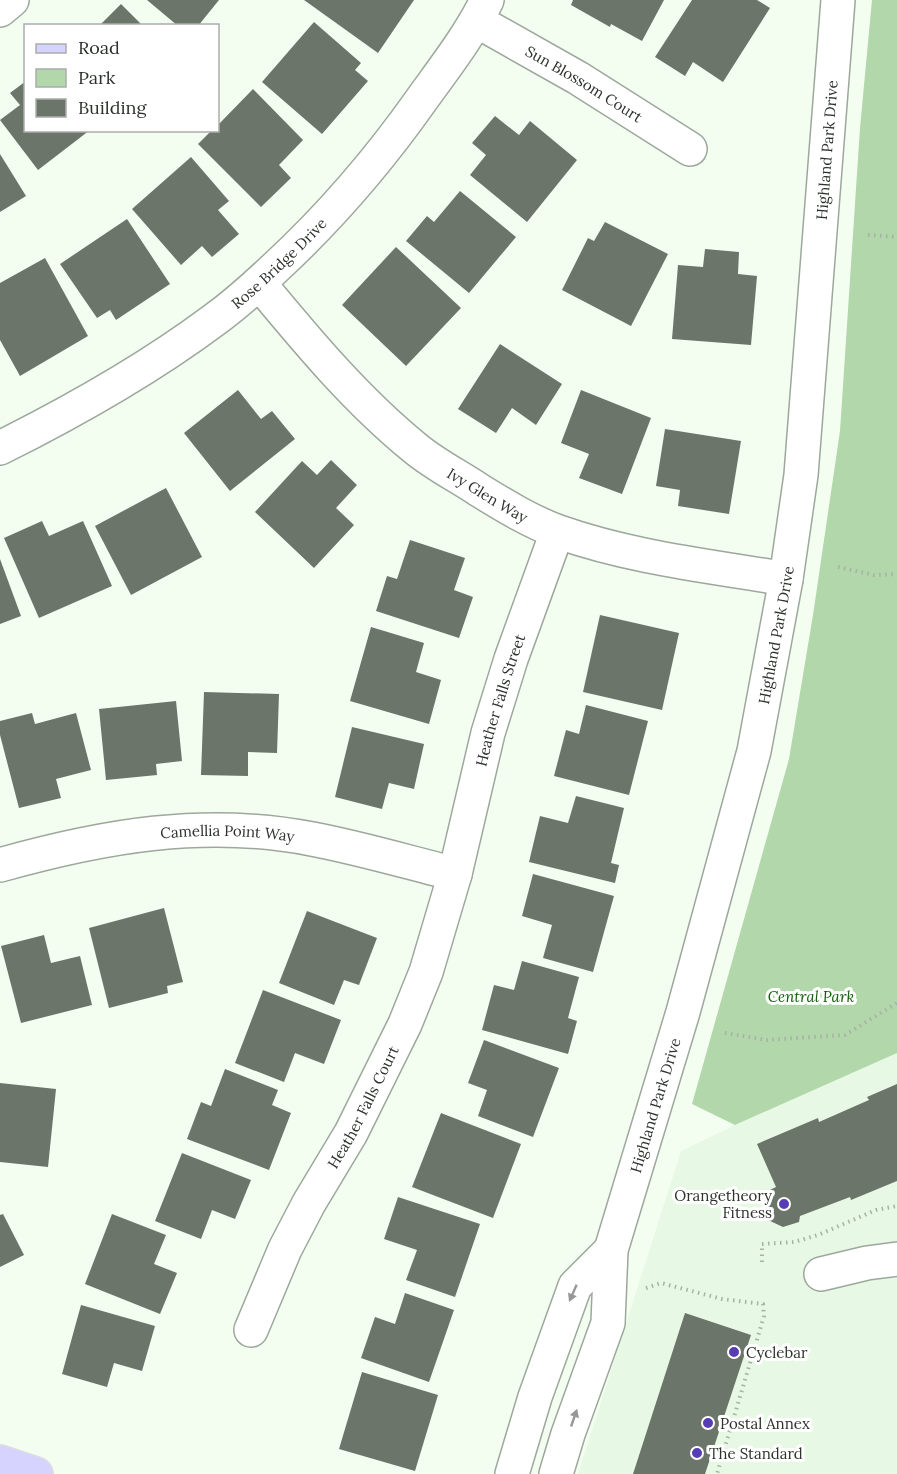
<svg xmlns="http://www.w3.org/2000/svg" width="897" height="1474" viewBox="0 0 897 1474" font-family="Lora,serif">
<rect width="100%" height="100%" fill="#f3fef1"/>
<polygon fill="#e7f9e5" points="897,1053 897,1474 578,1474 681,1151 735,1125"/>
<polygon fill="#b1d7ab" points="872,0 897,0 897,1053 735,1125 692,1104 789,759 813,615 840,431 860,128"/>
<g fill="#6b7569">
<polygon points="147,0 219,0 198,26 178,26"/>
<polygon points="304,0 414,0 378,53"/>
<polygon points="573,0 664,0 642,41 611,24 610,27 571,5"/>
<polygon points="692,0 757,0 770,8 723,82 693,62 685,76 655,57"/>
<polygon points="121,4 143,26 99,26"/>
<polygon points="314,22 361,63 355,70 368,81 322,134 262,82"/>
<polygon points="26,81 26,130 90,130 38,170 0,120 20,105 10,93"/>
<polygon points="253,89 303,140 279,165 291,178 261,207 198,144 212,130 218,130 218,125"/>
<polygon points="495,116 519,135 530,121 577,160 527,222 470,175 486,155 472,143"/>
<polygon points="0,154 26,196 0,212"/>
<polygon points="191,157 229,201 218,210 239,234 212,257 202,246 181,265 132,209"/>
<polygon points="460,191 516,237 469,293 406,241 427,216 434,222"/>
<polygon points="127,219 170,284 116,320 110,310 97,318 60,264"/>
<polygon points="605,222 668,254 631,326 562,290 588,238 594,241"/>
<polygon points="396,247 461,308 406,366 342,305"/>
<polygon points="705,249 739,252 738,274 757,276 751,345 672,339 678,265 703,267"/>
<polygon points="45,258 88,336 20,376 0,340 0,283"/>
<polygon points="500,344 562,384 536,425 512,408 496,433 458,409"/>
<polygon points="238,390 261,419 272,411 295,439 230,491 184,433"/>
<polygon points="581,390 651,418 622,494 579,478 589,454 561,443"/>
<polygon points="665,429 741,441 729,514 678,506 680,490 656,486"/>
<polygon points="331,460 357,485 336,508 354,525 314,568 255,512 302,461 317,475"/>
<polygon points="166,488 202,557 131,595 95,526"/>
<polygon points="42,521 49,536 83,521 112,586 39,618 4,538"/>
<polygon points="410,540 465,558 454,590 473,597 459,638 376,611 387,576 397,579"/>
<polygon points="0,559 21,616 0,624"/>
<polygon points="600,615 679,633 662,710 583,692"/>
<polygon points="371,627 424,643 416,672 441,680 429,724 350,701"/>
<polygon points="204,692 279,694 277,753 248,752 248,776 201,775"/>
<polygon points="176,701 182,761 156,764 157,775 106,780 99,709"/>
<polygon points="586,705 648,721 629,795 554,776 566,730 579,734"/>
<polygon points="32,713 35,724 76,713 91,770 56,779 61,798 19,808 0,735 0,721"/>
<polygon points="352,727 424,744 414,789 389,783 382,809 335,797"/>
<polygon points="576,796 624,808 611,863 619,865 615,883 529,862 540,816 568,823"/>
<polygon points="533,874 614,896 593,972 543,958 552,925 522,916"/>
<polygon points="164,908 183,982 167,986 168,993 109,1008 89,928"/>
<polygon points="307,911 377,938 359,985 344,980 334,1005 279,983"/>
<polygon points="44,935 51,963 80,956 92,1005 21,1023 1,946"/>
<polygon points="522,961 579,977 568,1018 577,1021 568,1054 482,1030 494,985 514,990"/>
<polygon points="263,990 341,1020 324,1064 295,1053 284,1082 235,1063"/>
<polygon points="484,1040 559,1068 533,1137 478,1116 487,1090 468,1083"/>
<polygon points="225,1069 278,1090 272,1105 291,1113 269,1170 187,1139 201,1102 211,1106"/>
<polygon points="0,1083 56,1089 48,1167 0,1162"/>
<polygon points="897,1084 897,1181 851,1200 850,1197 800,1216 799,1222 783,1227 768,1220 762,1204 768,1191 776,1187 757,1144 818,1118 819,1122 869,1100 867,1097"/>
<polygon points="441,1113 521,1144 493,1218 412,1187"/>
<polygon points="182,1153 251,1180 235,1219 212,1210 201,1239 155,1221"/>
<polygon points="398,1197 480,1224 455,1297 406,1280 417,1250 384,1239"/>
<polygon points="3,1214 24,1255 0,1267 0,1215"/>
<polygon points="112,1214 166,1235 154,1264 177,1273 160,1314 85,1284"/>
<polygon points="405,1293 454,1310 429,1382 361,1358 375,1317 395,1324"/>
<polygon points="81,1305 155,1326 142,1371 114,1363 107,1387 62,1374"/>
<polygon points="685,1313 751,1335 705,1474 633,1474"/>
<polygon points="362,1372 438,1395 415,1471 339,1449"/>
</g>
<g fill="none" stroke-linecap="round" stroke-linejoin="round">
<defs>
<g id="minor">
<polyline points="0,10 12,0"/>
<path id="s1" d="M477 21 578 78 690 149"/>
<path id="s2" d="M259 283C307 341 356 400 415 448 434 464 458 476 479 490 505 506 531 522 559 532 633 558 710 566 786 579"/>
<path id="s3" d="M0 448C74 411 147 370 214 320 236 304 257 285 276 267 331 216 379 160 422 99 445 67 470 35 487 0"/>
<path id="s4" d="M0 865C103 836 205 818 312 839 360 848 407 862 455 874"/>
<polyline points="821,1274 867,1263 897,1259"/>
<path id="s5" d="M251 1330 285 1249 309 1203 351 1133 405 1024 426 972 455 874 488 733 511 659 557 532"/>
<polyline points="512,1474 535,1397 575,1286 611,1250"/>
<path id="s6" d="M556 1474 568 1434 608 1323 611 1250 683 1012 754 751 786 579 801 475 838 0"/>
</g>
<polyline id="major" points="0,1462 36,1474"/>
</defs>
<use href="#minor" stroke="#9da89c" stroke-width="36"/>
<use href="#major" stroke="#dddedd" stroke-width="36"/>
<g stroke="#a9b1a7" stroke-width="4" stroke-dasharray="1.5 4.5" stroke-linecap="butt">
<polyline points="868,235 897,237"/>
<polyline points="838,567 874,575 897,574"/>
<polyline points="725,1033 766,1040 845,1035 897,1003"/>
<polyline points="762,1262 762,1244 794,1242 818,1235 876,1210 897,1206"/>
<polyline points="646,1288 661,1283 722,1299 763,1304 764,1316 717,1474"/>
</g>
<use href="#minor" stroke="#fff" stroke-width="33"/>
<use href="#major" stroke="#d6d4fe" stroke-width="33"/>
</g>
<defs><path id="oneway-solid" d="M-6-.8H1V-3.2L6.5 0L1 3.2V.8H-6Z" transform="scale(1.5)"/></defs>
<g fill="#969896">
<use href="#oneway-solid" transform="translate(573 1293) rotate(114)"/>
<use href="#oneway-solid" transform="translate(574 1418) rotate(-71)"/>
</g>
<g fill="#573db5" stroke="#fff" stroke-width="2">
<circle cx="784" cy="1204" r="6"/>
<circle cx="734" cy="1352" r="6"/>
<circle cx="708" cy="1423" r="6"/>
<circle cx="697" cy="1453" r="6"/>
</g>
<g text-anchor="middle" dominant-baseline="central" stroke-width="6" stroke-linejoin="round" paint-order="stroke">
<g font-size="15" fill="#2d322d" stroke="#fff">
<text stroke="none"><textPath href="#s1" startOffset="124">Sun Blossom Court</textPath></text>
<text stroke="none"><textPath href="#s6" startOffset="1358">Highland Park Drive</textPath></text>
<text stroke="none"><textPath href="#s3" startOffset="336">Rose Bridge Drive</textPath></text>
<text stroke="none"><textPath href="#s2" startOffset="314">Ivy Glen Way</textPath></text>
<text stroke="none"><textPath href="#s6" startOffset="870">Highland Park Drive</textPath></text>
<text stroke="none"><textPath href="#s5" startOffset="681">Heather Falls Street</textPath></text>
<text stroke="none"><textPath href="#s4" startOffset="231">Camellia Point Way</textPath></text>
<text stroke="none"><textPath href="#s6" startOffset="384">Highland Park Drive</textPath></text>
<text stroke="none"><textPath href="#s5" startOffset="250">Heather Falls Court</textPath></text>
</g>
<g font-size="15" font-style="italic" fill="#125c08" stroke="#fff">
<text x="811" y="996">Central Park</text>
</g>
<g font-size="15" fill="#2d322d" stroke="#fff" text-anchor="start">
<text x="772" y="1195" text-anchor="end">Orangetheory<tspan x="772" dy="17">Fitness</tspan></text>
<text x="746" y="1352">Cyclebar</text>
<text x="720" y="1423">Postal Annex</text>
<text x="709" y="1453">The Standard</text>
</g>
</g>
<rect x="24" y="24" width="195" height="108" fill="#ffffff" stroke="#abadab" stroke-width="1.5"/>
<rect x="36" y="44" width="30" height="9" fill="#d6d4fe" stroke="#abadab" stroke-width="1.5"/>
<text x="78" y="54" font-size="18" fill="#2d322d">Road</text>
<rect x="36" y="69" width="30" height="18" fill="#b1d7ab" stroke="#abadab" stroke-width="1.5"/>
<text x="78" y="84" font-size="18" fill="#2d322d">Park</text>
<rect x="36" y="99" width="30" height="18" fill="#6b7569" stroke="#abadab" stroke-width="1.5"/>
<text x="78" y="114" font-size="18" fill="#2d322d">Building</text>
</svg>
